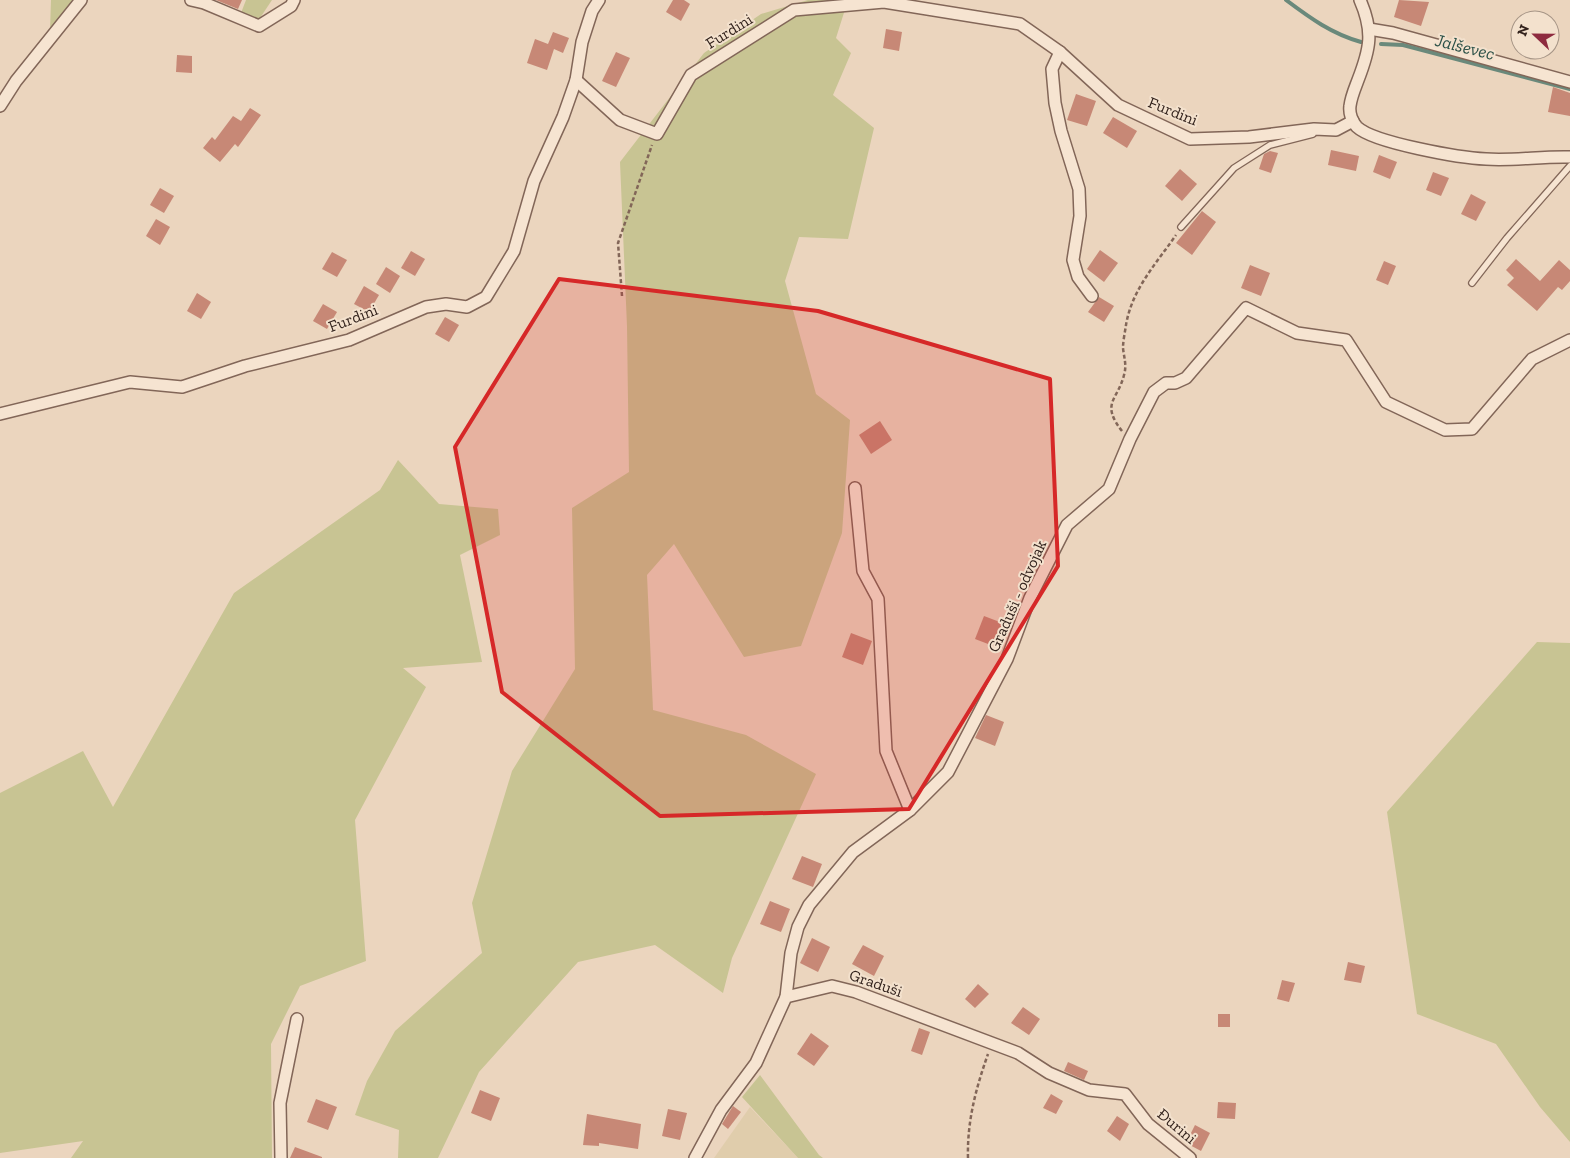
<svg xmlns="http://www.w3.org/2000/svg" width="1570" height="1158" viewBox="0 0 1570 1158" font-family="'Zilla Slab',serif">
<rect width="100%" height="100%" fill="#ebd5be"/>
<polygon fill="#e0cdac" points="750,1107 798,1158 714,1158"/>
<g fill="#c8c493">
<polygon points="51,0 74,0 50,31"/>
<polygon points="246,0 272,0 258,21 241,13"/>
<polygon points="808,0 848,0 836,38 851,53 833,95 874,128 848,239 799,237 785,281 816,394 850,420 842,533 801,646 744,657 674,544 647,575 653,710 746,735 816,774 732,958 723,993 655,945 578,962 479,1072 438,1158 398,1158 399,1130 355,1115 367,1081 395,1031 482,953 472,903 512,771 575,669 572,508 629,472 627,326 620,162 704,53 761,14"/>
<polygon points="398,460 439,504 498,509 500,535 460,555 482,662 403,668 426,687 355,820 366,961 300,986 271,1044 272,1158 71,1158 83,1141 0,1153 0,793 83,751 113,807 234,593 380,490"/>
<polygon points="1537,642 1570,643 1570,1142 1540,1107 1496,1044 1417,1014 1387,812"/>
<polygon points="760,1075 819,1155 823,1158 798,1158 742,1097"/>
</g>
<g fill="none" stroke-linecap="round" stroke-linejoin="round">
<g stroke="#6a897b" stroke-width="4">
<path d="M1286 0C1310 18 1332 34 1361 42"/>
<polyline points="1381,44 1403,45 1570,89"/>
</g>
</g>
<g fill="#c78876">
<polygon points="216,0 242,0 238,9"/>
<polygon points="673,0 684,0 690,4 681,21 666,12"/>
<polygon points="1399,0 1429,2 1421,26 1394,17"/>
<polygon points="886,29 902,32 899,51 883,48"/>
<polygon points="553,32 569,38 563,53 554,49 547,70 527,63 535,39 548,44"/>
<polygon points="616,52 630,58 616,87 602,81"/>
<polygon points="177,55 192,56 192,73 176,72"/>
<polygon points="1553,87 1570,93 1570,116 1548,112"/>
<polygon points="1076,94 1096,101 1087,126 1067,120"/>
<polygon points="250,108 261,115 238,147 235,144 220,162 203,148 212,137 215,140 233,116 241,121"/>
<polygon points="1113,117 1137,131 1127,148 1103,133"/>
<polygon points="1331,150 1359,156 1356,171 1328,165"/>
<polygon points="1270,151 1278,153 1271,173 1259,169 1264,154"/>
<polygon points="1379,155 1397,162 1390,179 1373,172"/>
<polygon points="1180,169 1197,184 1182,201 1165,186"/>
<polygon points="1433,172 1449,178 1441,196 1426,190"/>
<polygon points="160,188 174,196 164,213 150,205"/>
<polygon points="1471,194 1486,202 1476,221 1461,214"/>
<polygon points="1202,211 1216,222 1192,255 1176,243"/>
<polygon points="156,219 170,227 160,245 146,236"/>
<polygon points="1100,250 1118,263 1104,282 1087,269"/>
<polygon points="411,251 425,259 415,276 401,268"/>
<polygon points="332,252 347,260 337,277 322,269"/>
<polygon points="1516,259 1540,281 1559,260 1570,270 1570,281 1562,290 1558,287 1537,311 1507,285 1514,278 1506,270"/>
<polygon points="1384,261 1396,266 1388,285 1376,280"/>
<polygon points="1250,265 1270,273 1261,296 1241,288"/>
<polygon points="386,267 400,276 390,293 376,284"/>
<polygon points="364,286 379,295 369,312 354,304"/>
<polygon points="197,293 211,302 201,319 187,311"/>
<polygon points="1099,297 1114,306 1104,322 1088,312"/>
<polygon points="323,304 337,312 327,329 313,321"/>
<polygon points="445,317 459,325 449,342 435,334"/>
<polygon points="880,421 892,440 871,454 859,435"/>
<polygon points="984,616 1005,624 996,647 975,639"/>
<polygon points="851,633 872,641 863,665 842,657"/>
<polygon points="986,715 1004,722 995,746 975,738"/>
<polygon points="802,856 822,864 813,887 792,879"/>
<polygon points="770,901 790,909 781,932 760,924"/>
<polygon points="812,938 830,947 818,972 800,963"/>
<polygon points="863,945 884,956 874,976 852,964"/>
<polygon points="1348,962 1365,966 1361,983 1344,980"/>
<polygon points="1282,980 1295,983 1289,1002 1277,999"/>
<polygon points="978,984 989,994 975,1008 965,999"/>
<polygon points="1023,1007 1040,1019 1029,1035 1011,1023"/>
<rect x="1218" y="1014" width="12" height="13"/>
<polygon points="919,1028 930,1032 922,1055 911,1051"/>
<polygon points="811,1033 829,1046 814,1066 797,1054"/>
<polygon points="1068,1062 1088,1071 1084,1080 1064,1071"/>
<polygon points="480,1090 500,1098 491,1121 471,1113"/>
<polygon points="1051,1094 1063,1101 1056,1114 1043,1108"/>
<polygon points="316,1099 337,1107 328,1130 307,1122"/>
<polygon points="1218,1102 1236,1103 1235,1119 1217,1118"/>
<polygon points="733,1106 741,1112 728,1129 722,1124"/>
<polygon points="668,1109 687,1113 680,1140 662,1136"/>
<polygon points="587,1114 641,1124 638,1149 599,1143 599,1146 583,1145"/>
<polygon points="1117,1116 1129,1124 1120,1141 1107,1131"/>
<polygon points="1195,1125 1210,1133 1201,1151 1186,1143"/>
<polygon points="295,1147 322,1157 322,1158 290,1158"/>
</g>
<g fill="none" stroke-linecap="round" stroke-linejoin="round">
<defs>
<g id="lane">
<polyline points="1181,227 1234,168 1270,145 1313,134 1313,131"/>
<polyline points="1472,283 1507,238 1570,166"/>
</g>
<g id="street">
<polyline points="191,0 204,3 259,26 291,6 294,0"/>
<path d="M1360 0C1374 32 1370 49 1358 80 1355 88 1351 97 1350 106 1349 113 1352 122 1357 127 1374 143 1461 158 1486 159 1514 161 1542 156 1570 157"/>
<polyline points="1369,29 1393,33 1570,82"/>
<polyline points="1060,52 1052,69 1055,103 1061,131 1079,189 1080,216 1073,260 1078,277 1092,296"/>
<polyline points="576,80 620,120 657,134 691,75 794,10 884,2 1020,24 1060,52 1118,105 1190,139 1249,137 1314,129 1336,130 1353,121"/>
<polyline points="0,106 16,81 81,0"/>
<polyline points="0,414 130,382 182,387 245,366 349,340 426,307 446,304 467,307 486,297 514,251 534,181 563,117 576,80 582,42 592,11 599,0"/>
<polyline points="855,488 863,571 878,599 886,751 910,810"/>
<polyline points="786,997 791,953 798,927 809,905 853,852 910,810 948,772 1007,659 1030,598 1067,525 1109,489 1130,439 1154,392 1166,383 1175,383 1186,378 1246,308 1297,333 1346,340 1386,402 1445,430 1472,429 1532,359 1570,340"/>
<polyline points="281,1158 280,1103 297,1019"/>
<polyline points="695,1158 721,1110 756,1063 786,997 832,986 856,992 1018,1053 1049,1073 1089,1090 1125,1094 1148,1124 1190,1158"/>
</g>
</defs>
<use href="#lane" stroke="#826658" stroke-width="8"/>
<use href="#street" stroke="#826658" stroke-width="14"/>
<g stroke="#826658" stroke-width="2.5" stroke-dasharray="4 2.5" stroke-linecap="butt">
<polyline points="622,296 618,243 652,145"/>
<path d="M1122 431C1100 403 1118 400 1124 375 1127 365 1124 358 1123 348 1123 341 1125 332 1126 325 1132 289 1156 264 1176 235"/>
<path d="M968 1158C967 1121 976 1088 988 1054"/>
</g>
<use href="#lane" stroke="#f6e4d1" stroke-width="5.5"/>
<use href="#street" stroke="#f6e4d1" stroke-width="11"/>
</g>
<path fill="#d62828" fill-opacity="0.2" stroke="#d62828" stroke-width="4" stroke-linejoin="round" d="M559 279 818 311 1050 379 1058 566 909 809 660 816 502 692 455 447Z"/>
<g text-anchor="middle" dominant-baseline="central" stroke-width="4" stroke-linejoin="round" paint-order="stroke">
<g font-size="16" fill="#32221c" stroke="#f3e1cd">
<text transform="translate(729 31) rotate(-32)">Furdini</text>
<text transform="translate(1173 111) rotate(22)">Furdini</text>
<text transform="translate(353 318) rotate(-21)">Furdini</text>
<text transform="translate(1017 596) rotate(-66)">Graduši - odvojak</text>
<text transform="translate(876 983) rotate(19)">Graduši</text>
<text transform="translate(1177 1126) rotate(40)">Đurini</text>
</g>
<g font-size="18" font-style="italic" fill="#2c5148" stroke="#f3e1cd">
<text transform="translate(1465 47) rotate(14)">Jalševec</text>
</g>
</g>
<g transform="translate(1535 35) rotate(292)"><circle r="24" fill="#f3e1cd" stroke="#a69586"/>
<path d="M0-4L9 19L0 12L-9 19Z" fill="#8e2b3f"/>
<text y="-8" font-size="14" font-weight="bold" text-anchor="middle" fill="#32221c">N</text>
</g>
</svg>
